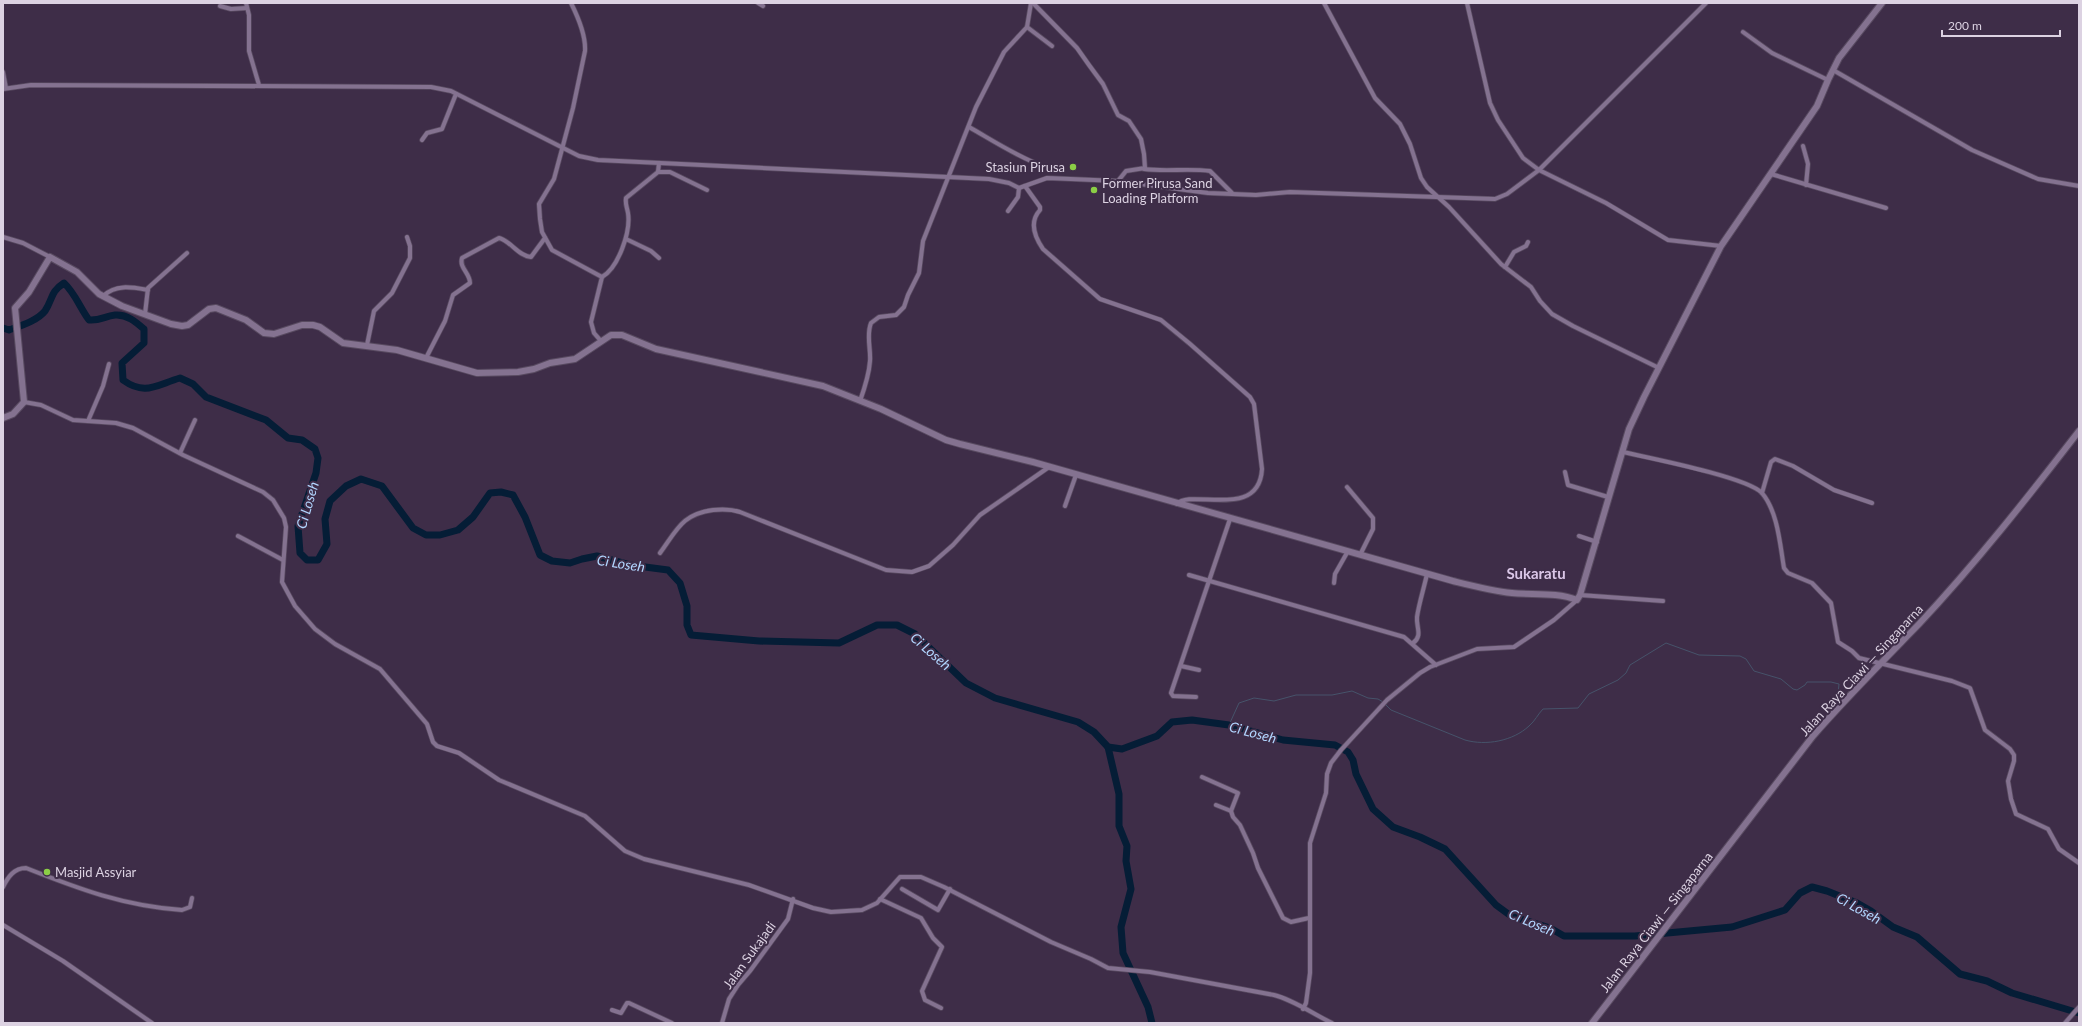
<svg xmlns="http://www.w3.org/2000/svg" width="2082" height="1026" viewBox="0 0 2082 1026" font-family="Lato,sans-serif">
<rect width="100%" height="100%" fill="#3e2d48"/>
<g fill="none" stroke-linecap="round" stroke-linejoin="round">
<g stroke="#46536a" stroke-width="1">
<path d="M1385 704 1391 710 1465 740C1486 746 1513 741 1529 726 1535 721 1538 714 1543 709L1578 708 1589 694 1618 680 1626 673 1630 665 1666 643 1699 655 1740 656 1746 659 1754 671 1781 679 1793 689 1797 690 1805 685 1807 682H1831L1839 684 1838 694"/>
<polyline points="1229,725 1239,703 1254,698 1274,701 1296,695 1332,695 1352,691 1368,698 1378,699 1383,702"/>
</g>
<g stroke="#051d36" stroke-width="7">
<path d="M3 328 9 330C20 326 37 321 45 311 53 299 50 292 64 283 75 293 80 308 89 320 100 321 105 316 115 315 127 314 136 322 144 329V343L122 363 123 380C145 396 156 385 180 378L193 384 206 397 266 420 288 438 302 440 315 449 318 458 316 473 298 526 300 553 307 560H318L327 544 325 519 330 501 346 486 361 479 382 486 413 528 426 535H440L458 530 473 517 490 493 501 492 513 495 525 517 540 555 552 561 570 563 582 559 597 556 630 565 668 570 680 583 687 606V625L691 635 759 641 839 643 877 625H897L915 634 966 683 995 698 1078 722 1094 732 1108 747 1122 749 1157 736 1172 722 1192 720 1229 725 1283 740 1335 745 1348 752 1353 760 1356 774 1373 809 1393 827 1420 837 1445 849 1496 905 1511 916 1550 928 1564 936H1635L1732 927 1785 910 1800 893 1812 887 1827 891 1857 903 1871 911 1893 927 1917 937 1960 974 1987 981 2012 993 2079 1013"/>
<polyline points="1108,747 1119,794 1119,826 1127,846 1126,861 1131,889 1121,927 1123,953 1148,1007 1152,1023"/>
</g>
<defs>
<g id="street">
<polyline points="246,3 249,15 249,51 259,85"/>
<path d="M571 3C578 17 586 35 585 51L573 108 554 179 539 204 540 219 542 232 552 250 602 277 591 322 594 333 601 341"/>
<polyline points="758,3 763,6"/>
<polyline points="1033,3 1077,48 1089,65 1103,84 1118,115 1129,121 1141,139 1144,154 1145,168 1126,171 1118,181"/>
<polyline points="1324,3 1375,98 1400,124 1410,144 1421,178 1427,187 1449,207 1501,264 1531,287 1540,301 1552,314 1573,326 1659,368"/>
<polyline points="1467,3 1490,103 1498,120 1523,158 1539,170 1606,203 1668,240 1721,246"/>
<polyline points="220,6 231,9 247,8"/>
<polyline points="1027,27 1052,46"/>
<polyline points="1743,32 1772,53 1828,80"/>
<polyline points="1833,70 1972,150 2038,179 2079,186"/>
<polyline points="3,72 6,88"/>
<polyline points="3,89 31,85 431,87 451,91 579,156 598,160 989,179 1009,183 1019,188 1047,178 1118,181 1208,193 1256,195 1290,192 1495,199 1507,194 1539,170 1706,3"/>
<path d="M969 127C990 139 1010 152 1033 162"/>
<polyline points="422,140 427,133 442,129 456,94"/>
<polyline points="1803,146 1808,164 1806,185"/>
<path d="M1144 169C1166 172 1188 168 1210 171L1232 193"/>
<polyline points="658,172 670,172 707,190"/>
<polyline points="1771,174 1886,208"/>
<path d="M1025 186 1040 207V210C1029 222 1034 236 1043 249L1100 299 1161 320 1189 343 1250 397 1254 404 1262 469C1259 521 1191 488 1177 504"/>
<polyline points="1008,211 1018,197 1019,188"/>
<polyline points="3,237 23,243 50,257"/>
<polyline points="626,239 651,251 659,258"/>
<polyline points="1505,267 1514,252 1526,246 1528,242"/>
<path d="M602 277C618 268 631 232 628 213 627 207 625 204 626 198L658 172 659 163"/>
<path d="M103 296C116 284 131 287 148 290"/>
<polyline points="145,314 148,288 187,253"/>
<polyline points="367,345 374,311 392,293 410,258 410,246 407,237"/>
<path d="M426 358 445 321 453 295 470 283C470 273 459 268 462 258L499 238C511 241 518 256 531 257L545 238"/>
<path d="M860 401C865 387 869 375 870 361 871 349 866 335 871 323L879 317 896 315 904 307 908 295 919 273 923 241 976 107 1004 52 1027 27 1031 3"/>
<path d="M24 402 41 405 73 420 116 423 133 428 183 455 263 492 273 500 284 518 286 527 282 582 295 606 315 629 335 644 380 669 427 724 433 742 437 746 459 753 499 780 585 816 625 851 644 859 749 885 813 908 831 912 862 910 877 903 900 877H921L944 887 1051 942 1091 959 1108 968 1150 972 1274 995C1294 1000 1313 1014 1332 1023"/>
<polyline points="88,421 103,386 109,364"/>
<path d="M1623 452C1649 458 1747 477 1762 493 1778 512 1780 545 1784 568L1788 573 1812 583 1831 603 1838 642 1852 651 1859 658 1952 681 1970 688 1985 730 2010 749 2014 755V761L2008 781 2011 799 2016 814 2048 829 2059 849 2079 863"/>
<polyline points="180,453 195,420"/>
<polyline points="1565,472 1568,485 1608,497"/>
<polyline points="1347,487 1373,518 1373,529 1360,555"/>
<polyline points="1762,493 1771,462 1775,459 1793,466 1834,490 1872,503"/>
<polyline points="1065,506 1076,475"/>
<polyline points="238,536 283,560"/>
<polyline points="1579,536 1597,542"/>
<path d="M660 553C677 530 682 514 713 510 723 509 731 509 740 512L886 570 912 572 929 566 953 545 980 515 1049 467"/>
<polyline points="1189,575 1404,637 1436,665"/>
<polyline points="1334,583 1335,574 1348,551"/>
<polyline points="1580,595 1663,601"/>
<path d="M1413 643C1423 636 1416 627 1417 617 1419 603 1424 588 1427 574"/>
<polyline points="1181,666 1199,670"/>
<polyline points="1196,697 1173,696 1171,693 1230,519"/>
<polyline points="1202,777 1238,793 1231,811"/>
<polyline points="1216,805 1231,811 1233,817 1240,825 1253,853 1258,868 1283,918 1291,922 1309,918"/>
<path d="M3 887C8 877 14 868 26 868 79 889 124 906 182 910L190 907 192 898"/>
<polyline points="902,889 938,910 950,889"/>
<polyline points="880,899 921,918 933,938 942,947 922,991 925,1000 941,1008"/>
<polyline points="3,925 63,961 152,1023"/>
<polyline points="1303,1009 1306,1003 1310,973 1310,843 1326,793 1327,774 1331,763 1341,750 1387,700 1420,673 1430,667 1477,649 1514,647 1554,620 1577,600"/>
<polyline points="612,1010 621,1013 627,1003 629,1003 672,1023"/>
<polyline points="722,1023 729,999 738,985 750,971 788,919 793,899"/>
<polyline points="2065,1023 2079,1007"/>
</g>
<g id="secondary">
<path d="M3 418 13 414 24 402 15 308 29 292 50 257 77 272 99 294 122 306 171 324 182 326 188 325 209 309 216 308 246 320 264 333 274 334 302 325H313L320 327 343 343 397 350 477 373 518 372 534 369 550 363 575 359 611 335H622L656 349 823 386 881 409 946 440 960 444 1033 462 1453 581C1473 586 1492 591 1512 593 1533 595 1557 592 1577 600L1580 595 1629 429 1644 397 1721 246 1817 106 1828 80 1839 58 1882 3"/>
<path d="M1592 1023 1813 736C1847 697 1883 661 1919 624 1976 563 2028 497 2079 431"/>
</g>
</defs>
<use href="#street" stroke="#584a60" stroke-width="5.5"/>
<use href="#secondary" stroke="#584a60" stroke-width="8"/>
<use href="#street" stroke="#847290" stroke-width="4"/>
<use href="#secondary" stroke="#847290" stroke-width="6"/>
</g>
<g fill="#8bce46" stroke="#3e2d48" stroke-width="1.5">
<circle cx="1073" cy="167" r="4"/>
<circle cx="1094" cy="190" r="4"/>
<circle cx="47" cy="872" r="4"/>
</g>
<g text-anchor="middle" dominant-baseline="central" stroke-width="4" stroke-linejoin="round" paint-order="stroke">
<g font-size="13" fill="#dcd2e2" stroke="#3e2d48" text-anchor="start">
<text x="1065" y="167" text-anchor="end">Stasiun Pirusa</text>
<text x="1102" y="183">Former Pirusa Sand<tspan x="1102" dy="15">Loading Platform</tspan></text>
<text x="55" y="872">Masjid Assyiar</text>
</g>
<g font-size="13" fill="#dcd2e2" stroke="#3e2d48">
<text transform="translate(1861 670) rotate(-47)">Jalan Raya Ciawi — Singaparna</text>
<text transform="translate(1656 922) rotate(-52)">Jalan Raya Ciawi — Singaparna</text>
<text transform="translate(749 955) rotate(-54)">Jalan Sukajadi</text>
</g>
<g font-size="14" font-style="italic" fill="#b2d6ff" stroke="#3e2d48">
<text transform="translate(307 505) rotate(-74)">Ci Loseh</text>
<text transform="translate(621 563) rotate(9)">Ci Loseh</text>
<text transform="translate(931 651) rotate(41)">Ci Loseh</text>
<text transform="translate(1253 732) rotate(15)">Ci Loseh</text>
<text transform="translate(1859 908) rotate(29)">Ci Loseh</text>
<text transform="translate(1532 922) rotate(23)">Ci Loseh</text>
</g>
<g font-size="15" font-weight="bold" fill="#dac6e7" stroke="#3e2d48">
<text x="1536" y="573">Sukaratu</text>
</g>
</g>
<rect width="2082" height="1026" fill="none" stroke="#dcd2e2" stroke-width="8"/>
<path d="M1942 30v6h118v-6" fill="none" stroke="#dcd2e2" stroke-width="2"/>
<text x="1948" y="30" font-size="12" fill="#dcd2e2" stroke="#3e2d48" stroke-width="3" paint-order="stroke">200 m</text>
</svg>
